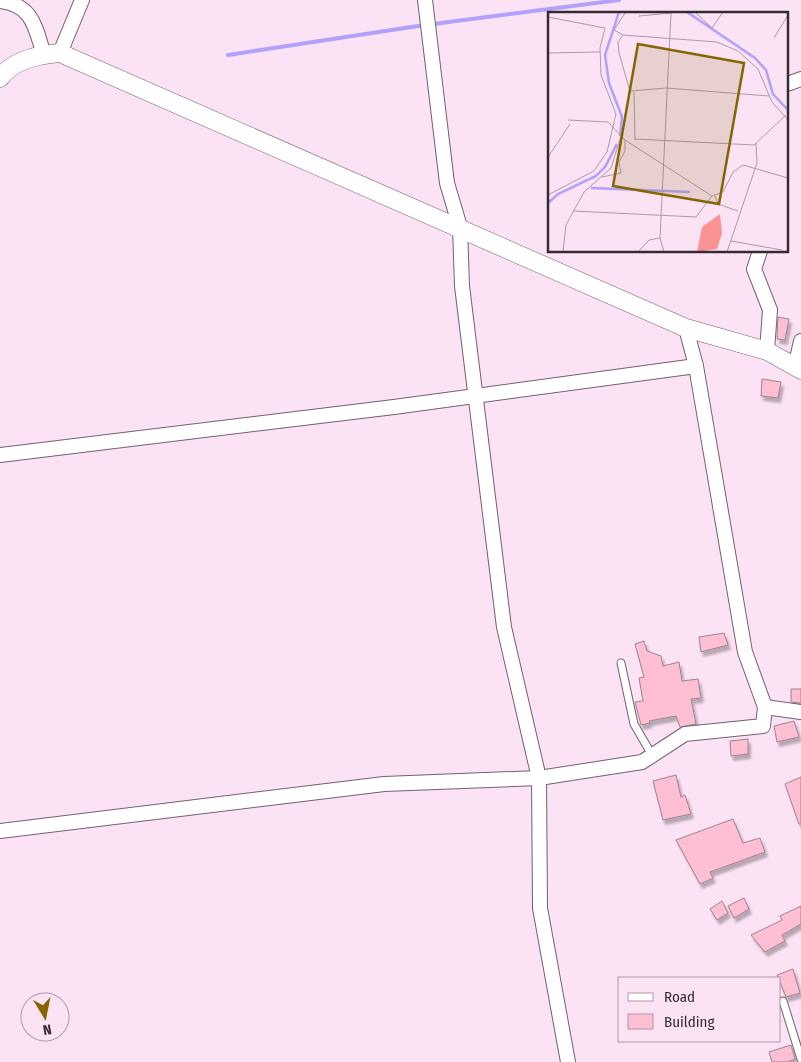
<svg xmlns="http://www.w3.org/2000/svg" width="801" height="1062" viewBox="0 0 801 1062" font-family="'Fira Sans Condensed',sans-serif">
<defs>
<filter id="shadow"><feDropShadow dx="2.5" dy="4.5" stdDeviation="1" flood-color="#0004"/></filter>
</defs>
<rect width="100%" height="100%" fill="#fbe3f5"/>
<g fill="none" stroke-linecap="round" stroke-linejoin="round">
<polyline stroke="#b0a1fb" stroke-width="4" points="228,55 418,26 619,0"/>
</g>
<g fill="#febfd4" stroke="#9d828a" filter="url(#shadow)">
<polygon points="778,317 789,319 785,340 777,339"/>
<polygon points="762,379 781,382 778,398 761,396"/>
<polygon points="724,633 728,645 701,652 699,637"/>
<polygon points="644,641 647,651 661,656 663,666 679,662 682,681 698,679 701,698 691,699 696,724 680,727 676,716 649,721 650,723 641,725 635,702 643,701 639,678 644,677 635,644"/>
<polygon points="791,689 801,689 801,703 791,702"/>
<polygon points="794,721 799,737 777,742 774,726"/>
<polygon points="748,739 748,754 731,756 730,741"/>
<polygon points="676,775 681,797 685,795 691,814 663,820 653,781"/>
<polygon points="801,777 801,824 799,824 785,784"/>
<polygon points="733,819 743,843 760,838 765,852 710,872 713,878 700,884 676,840"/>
<polygon points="744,898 749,909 734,918 728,906"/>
<polygon points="722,901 728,913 717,920 710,909"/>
<polygon points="801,906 801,924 782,935 785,941 765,952 751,935 782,920 780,916"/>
<polygon points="793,969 800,993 786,997 777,975"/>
<polygon points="791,1045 795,1059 787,1062 772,1062 769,1052"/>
</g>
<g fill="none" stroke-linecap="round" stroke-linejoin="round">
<defs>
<g id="service">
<polyline points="621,663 634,724 652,755"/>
<polyline points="783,1001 801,1059"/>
</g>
<g id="minor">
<polyline points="425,0 447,183 460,227 462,286 504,627 539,778 540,908 568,1062"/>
<path d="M0 1C33 5 35 27 44 55"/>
<polyline points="60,53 82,0"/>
<polyline points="787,84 801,79"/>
<polyline points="760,251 754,269 770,310 767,351"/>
<polyline points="801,341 797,359 801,366"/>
<polyline points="0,455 394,407 696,366"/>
<polyline points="765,707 801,712"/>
<polyline points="0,831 384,784 539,778 642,762 685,734 763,726 765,707 745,652 696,366 686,328"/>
</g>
<path id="tertiary" d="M0 78C14 59 39 55 60 53L686 328 767 351 801 370"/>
</defs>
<use href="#service" stroke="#74606f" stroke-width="9"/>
<use href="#minor" stroke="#74606f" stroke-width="16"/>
<use href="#tertiary" stroke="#74606f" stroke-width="19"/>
<use href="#service" stroke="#fff" stroke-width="7"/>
<use href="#minor" stroke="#fff" stroke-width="14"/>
<use href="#tertiary" stroke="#fff" stroke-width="18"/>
</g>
<g transform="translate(548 12)">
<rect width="240" height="240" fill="#fbe3f5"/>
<path d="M172 202 174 221 169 237 149 240 154 215Z" fill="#fb9294"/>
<path fill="none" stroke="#b0a1fb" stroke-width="2.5" d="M71 0 57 43 61 71 74 105 72 124M139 0 207 46 218 58 225 82 240 98M43 176 142 180M0 191 10 182 48 164 57 155 69 132"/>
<path fill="none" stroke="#ac9aa7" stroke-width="1" d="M147 0 164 16 175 0M77 1 66 18 75 23 169 30 190 39 210 57 224 90 240 108M91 4 123 1M0 5 57 16 52 36 53 63 68 102 59 140 46 159 0 183M75 23 70 30 71 41 82 79 118 76 221 84M226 26 240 3M0 41 52 40M86 80 87 128M20 108 60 110 77 128 164 184 175 180 185 160 195 153 240 166M87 127 206 133 238 103M0 145 22 112M54 165 73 161 71 150 77 139V128M167 184 170 192 190 199M25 199 148 205 164 184M183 229 234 238M15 240 18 213 36 180 63 156 73 124M90 240 101 228 112 226M116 240 112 226 123 1M179 240 209 151 208 131"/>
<path fill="#866500" fill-opacity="0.15" stroke="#866500" stroke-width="2.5" d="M90 32 196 51 171 192 65 174Z"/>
<rect width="240" height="240" fill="none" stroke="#352c32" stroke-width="2.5"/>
</g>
<rect x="618" y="977" width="162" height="65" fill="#fbe3f5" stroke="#ac9aa7"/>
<rect x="628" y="993" width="25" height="8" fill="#ffffff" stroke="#ac9aa7"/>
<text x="664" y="1002" font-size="15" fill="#352c32">Road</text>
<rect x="628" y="1014" width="25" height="15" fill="#febfd4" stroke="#ac9aa7"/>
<text x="664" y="1027" font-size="15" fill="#352c32">Building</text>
<g transform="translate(45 1017) rotate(170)"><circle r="24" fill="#fbe3f5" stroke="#ac9aa7"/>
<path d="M0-4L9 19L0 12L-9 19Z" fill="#866500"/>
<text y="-8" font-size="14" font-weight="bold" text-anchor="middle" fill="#352c32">N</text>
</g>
</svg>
